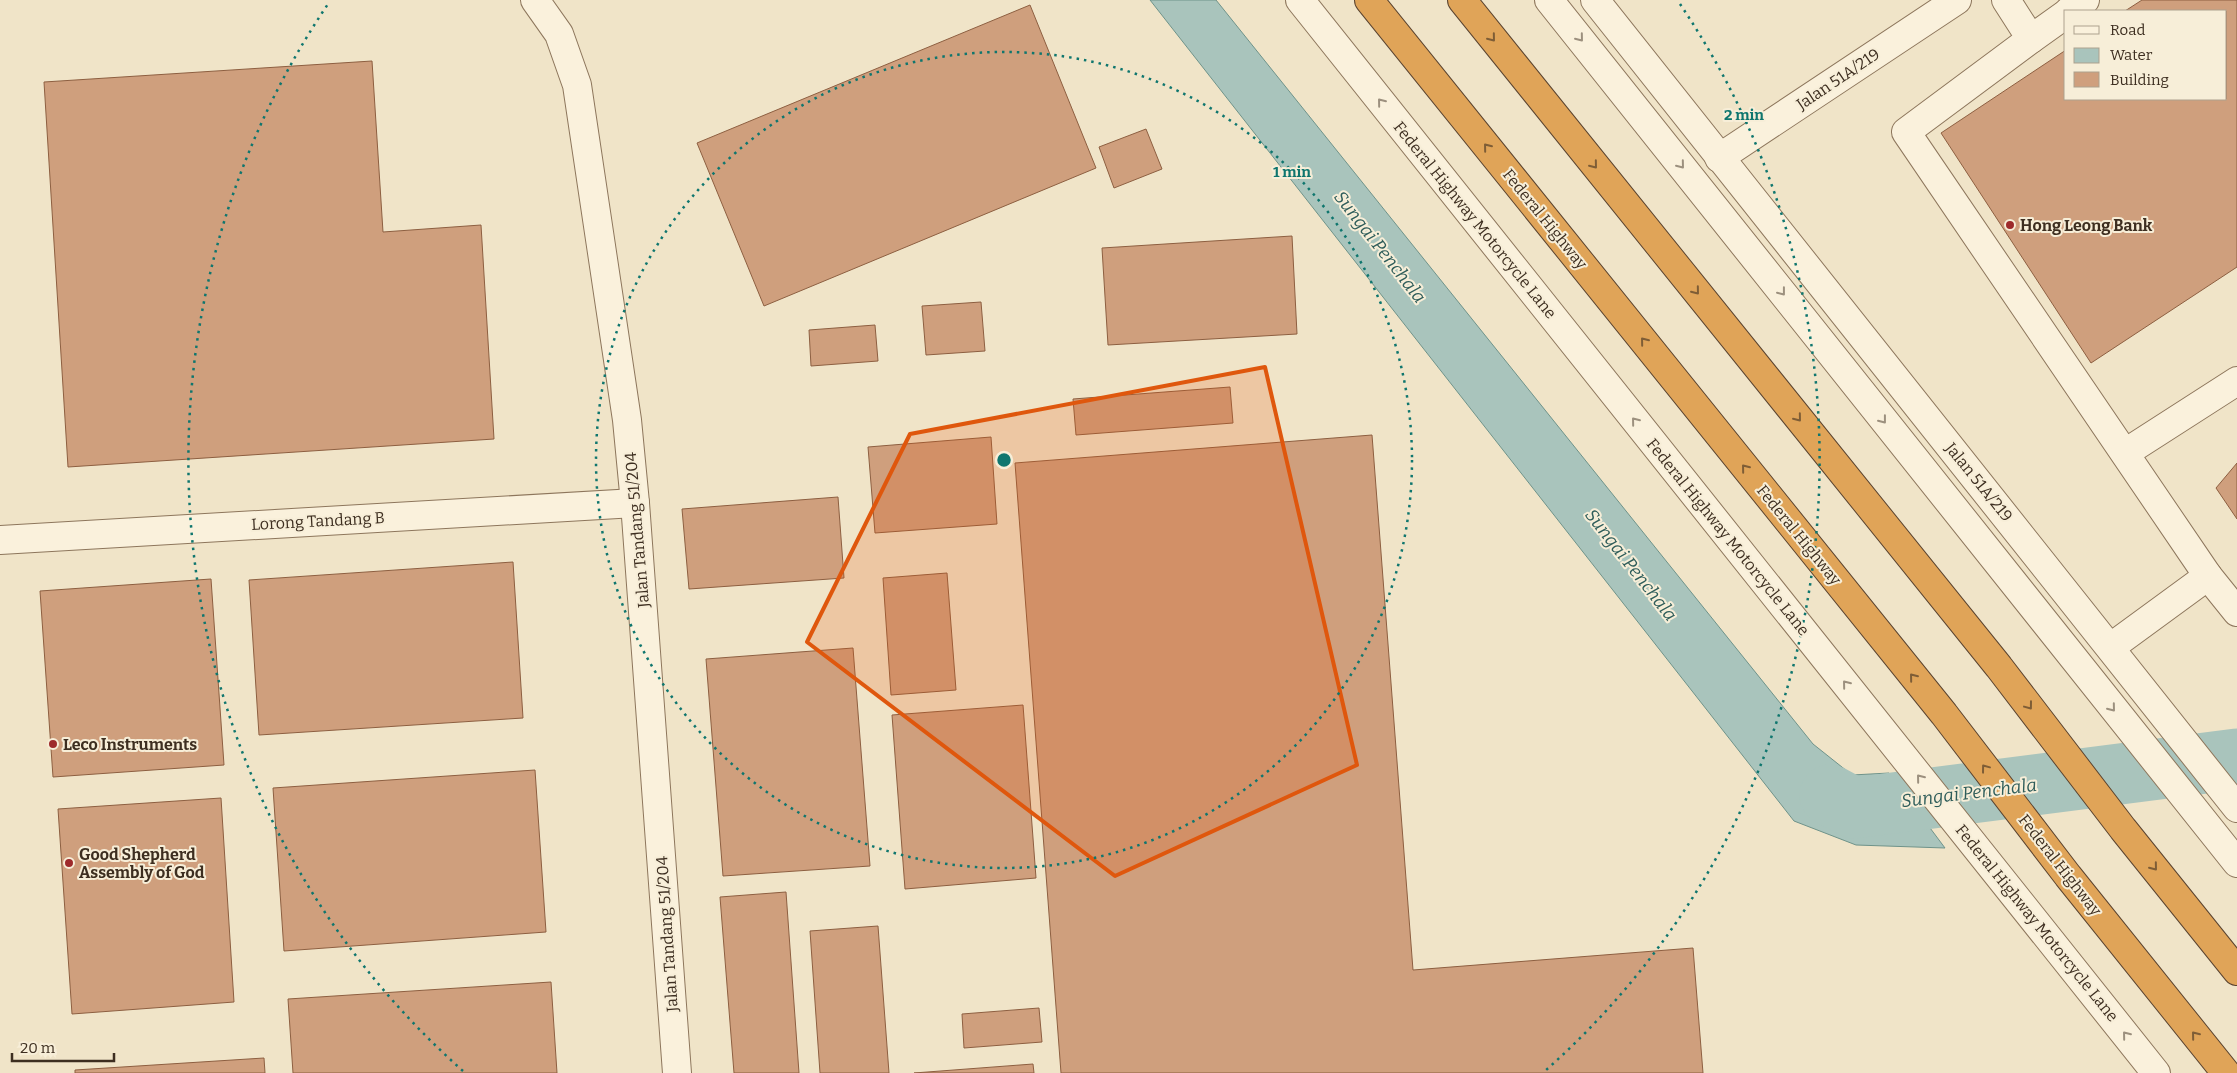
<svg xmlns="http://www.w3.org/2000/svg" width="2237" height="1073" viewBox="0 0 2237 1073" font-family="Bitter,serif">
<rect width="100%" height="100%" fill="#f0e4c8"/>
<polygon fill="#a9c4bc" stroke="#6f938a" points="1150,0 1216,0 1813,744 1852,775 1889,773 1945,848 1856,845 1794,821"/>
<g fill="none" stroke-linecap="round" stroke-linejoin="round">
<polyline stroke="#a9c4bc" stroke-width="61" points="1830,795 1854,808 2237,759"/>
</g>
<g fill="#cf9f7d" stroke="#8d5f41">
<polygon points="2142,0 2237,0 2237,267 2091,363 1941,133 2066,50 2066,99 2226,99 2226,11 2125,11"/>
<polygon points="1030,5 1096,168 764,306 697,143"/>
<polygon points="372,61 383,232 481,225 494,439 68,467 44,82"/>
<polygon points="1146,129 1162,169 1114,188 1099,147"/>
<polygon points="1292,236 1297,334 1108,345 1102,248"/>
<polygon points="981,302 985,351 926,355 922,306"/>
<polygon points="875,325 878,361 811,366 809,330"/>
<polygon points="1230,387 1233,423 1076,435 1073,399"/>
<polygon points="1372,435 1413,970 1693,948 1703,1073 1061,1073 1015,463"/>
<polygon points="991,437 997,524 875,533 868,447"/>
<polygon points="2237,463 2237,519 2216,488"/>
<polygon points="838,497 844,578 689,589 682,509"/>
<polygon points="513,562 523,718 259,735 249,580"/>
<polygon points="947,573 956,690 891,695 883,578"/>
<polygon points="211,579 224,765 53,777 40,591"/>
<polygon points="853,648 870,866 723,876 706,659"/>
<polygon points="1023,705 1036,878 905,889 892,715"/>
<polygon points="535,770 546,932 284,951 273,788"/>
<polygon points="221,798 234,1002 72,1014 58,809"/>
<polygon points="786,892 799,1073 734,1073 720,897"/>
<polygon points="878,926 889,1073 820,1073 810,931"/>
<polygon points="551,982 557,1073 293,1073 288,999"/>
<polygon points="1039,1008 1042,1042 964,1048 962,1014"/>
<polygon points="264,1058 265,1073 75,1073 75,1070"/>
<polygon points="1033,1064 1034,1073 914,1073"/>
</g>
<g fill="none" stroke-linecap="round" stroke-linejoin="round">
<defs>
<g id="minor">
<polyline points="535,0 559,34 577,85 627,420 635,503 677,1073"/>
<polyline points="1300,0 2156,1073"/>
<polyline points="1549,0 2237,863"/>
<polyline points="1595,0 2237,808"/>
<polyline points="2006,0 2031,39 1906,132 2208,576 2111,647"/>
<polyline points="2069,11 2085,0"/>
<polyline points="2031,39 2066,14"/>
<polyline points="1719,158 1957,0"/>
<polyline points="2125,453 2237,381"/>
<polyline points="0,540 635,503"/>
<polyline points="2208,576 2237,612"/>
</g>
<g id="highway">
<polyline points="1369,0 1944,714 2068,876 2226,1073"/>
<polyline points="1462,0 1999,667 2123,829 2237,971"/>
</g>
</defs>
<use href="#minor" stroke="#8d765c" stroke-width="30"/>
<use href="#highway" stroke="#5b4430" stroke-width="30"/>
<use href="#minor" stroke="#faf1dc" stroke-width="28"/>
<use href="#highway" stroke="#e0a458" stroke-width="28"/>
</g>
<defs><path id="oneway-chevron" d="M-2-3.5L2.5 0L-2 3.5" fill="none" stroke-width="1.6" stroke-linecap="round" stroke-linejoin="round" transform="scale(1.25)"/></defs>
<g stroke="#7e5d36">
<use href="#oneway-chevron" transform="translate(1492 38) rotate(51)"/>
<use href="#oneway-chevron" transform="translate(1487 147) rotate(-129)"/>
<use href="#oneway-chevron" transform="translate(1594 165) rotate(51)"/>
<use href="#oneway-chevron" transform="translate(1696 291) rotate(51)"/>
<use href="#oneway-chevron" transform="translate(1644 341) rotate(-129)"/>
<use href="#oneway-chevron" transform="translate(1798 418) rotate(51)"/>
<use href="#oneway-chevron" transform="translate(1745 468) rotate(-129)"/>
<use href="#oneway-chevron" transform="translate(1913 677) rotate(-129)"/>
<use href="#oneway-chevron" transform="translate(2029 706) rotate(53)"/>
<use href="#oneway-chevron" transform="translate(1985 768) rotate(-127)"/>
<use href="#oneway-chevron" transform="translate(2154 867) rotate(51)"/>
<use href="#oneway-chevron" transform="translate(2195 1035) rotate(-129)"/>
</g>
<g stroke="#9c907e">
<use href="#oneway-chevron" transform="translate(1580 38) rotate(51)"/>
<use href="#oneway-chevron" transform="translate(1381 102) rotate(-129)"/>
<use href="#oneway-chevron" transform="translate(1681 165) rotate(51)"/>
<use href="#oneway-chevron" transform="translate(1782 292) rotate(52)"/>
<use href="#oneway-chevron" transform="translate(1883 420) rotate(52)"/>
<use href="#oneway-chevron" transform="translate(1635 421) rotate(-129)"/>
<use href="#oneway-chevron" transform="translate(1846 684) rotate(-129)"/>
<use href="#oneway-chevron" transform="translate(2112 708) rotate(51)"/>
<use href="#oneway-chevron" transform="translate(1920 778) rotate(-129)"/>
<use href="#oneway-chevron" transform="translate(2126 1035) rotate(-129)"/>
</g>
<path fill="#df570d" fill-opacity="0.2" stroke="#df570d" stroke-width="4" stroke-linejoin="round" d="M1265 367 1357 765 1115 876 807 642 910 434Z"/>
<g fill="none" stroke="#0f766e" stroke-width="2.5" stroke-dasharray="2.5 5">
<circle cx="1004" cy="460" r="408"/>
<path d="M463 1071A816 816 0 0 1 328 4M1680 4A816 816 0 0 1 1545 1071"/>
</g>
<g fill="#9e2a2b" stroke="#f7eed8" stroke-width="2">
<circle cx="2010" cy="225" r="5"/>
<circle cx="53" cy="744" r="5"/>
<circle cx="69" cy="863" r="5"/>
</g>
<g text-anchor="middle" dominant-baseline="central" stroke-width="4" stroke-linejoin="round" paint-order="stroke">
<g font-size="16" fill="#3d2e20" stroke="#f7eed8">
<text transform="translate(1838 79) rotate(-34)">Jalan 51A/219</text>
<text transform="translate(1545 219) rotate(51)">Federal Highway</text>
<text transform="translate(1475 220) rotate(51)">Federal Highway Motorcycle Lane</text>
<text transform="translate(1979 482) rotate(51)">Jalan 51A/219</text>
<text transform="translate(318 521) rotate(-3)">Lorong Tandang B</text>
<text transform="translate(637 530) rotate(-95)">Jalan Tandang 51/204</text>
<text transform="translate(1799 535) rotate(51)">Federal Highway</text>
<text transform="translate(1728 537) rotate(51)">Federal Highway Motorcycle Lane</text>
<text transform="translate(2060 865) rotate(52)">Federal Highway</text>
<text transform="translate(2037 923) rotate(51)">Federal Highway Motorcycle Lane</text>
<text transform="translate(667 934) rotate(-94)">Jalan Tandang 51/204</text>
</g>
<g font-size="16" font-weight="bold" fill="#3d2e20" stroke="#f7eed8" text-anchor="start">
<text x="2020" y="225">Hong Leong Bank</text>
<text x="63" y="744">Leco Instruments</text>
<text x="79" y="854">Good Shepherd<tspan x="79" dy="18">Assembly of God</tspan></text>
</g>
<g font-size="18" font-style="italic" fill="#2f5d5a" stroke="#f7eed8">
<text transform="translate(1380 247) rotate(52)">Sungai Penchala</text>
<text transform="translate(1631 565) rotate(52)">Sungai Penchala</text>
<text transform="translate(1969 793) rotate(-7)">Sungai Penchala</text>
</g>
</g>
<circle cx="1004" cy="460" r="8" fill="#0f766e" stroke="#f7eed8" stroke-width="2.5"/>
<g font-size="15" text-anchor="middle" font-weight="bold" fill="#0f766e" stroke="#f7eed8" stroke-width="4" stroke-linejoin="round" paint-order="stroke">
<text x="1744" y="120">2 min</text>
<text x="1292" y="177">1 min</text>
</g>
<rect x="2064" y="10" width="162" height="90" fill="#f7eed8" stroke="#ada18e"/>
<rect x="2074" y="26" width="25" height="8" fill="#faf1dc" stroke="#ada18e"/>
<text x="2110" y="35" font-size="15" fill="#3d2e20">Road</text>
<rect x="2074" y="48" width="25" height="15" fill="#a9c4bc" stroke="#ada18e"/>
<text x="2110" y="60" font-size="15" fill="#3d2e20">Water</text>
<rect x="2074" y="72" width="25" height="15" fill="#cf9f7d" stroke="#ada18e"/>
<text x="2110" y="85" font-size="15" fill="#3d2e20">Building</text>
<path d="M12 1053v8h102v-8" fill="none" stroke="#3d2e20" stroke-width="2.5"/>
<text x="20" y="1053" font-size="15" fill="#3d2e20" stroke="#f7eed8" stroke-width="4" paint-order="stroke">20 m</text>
</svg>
